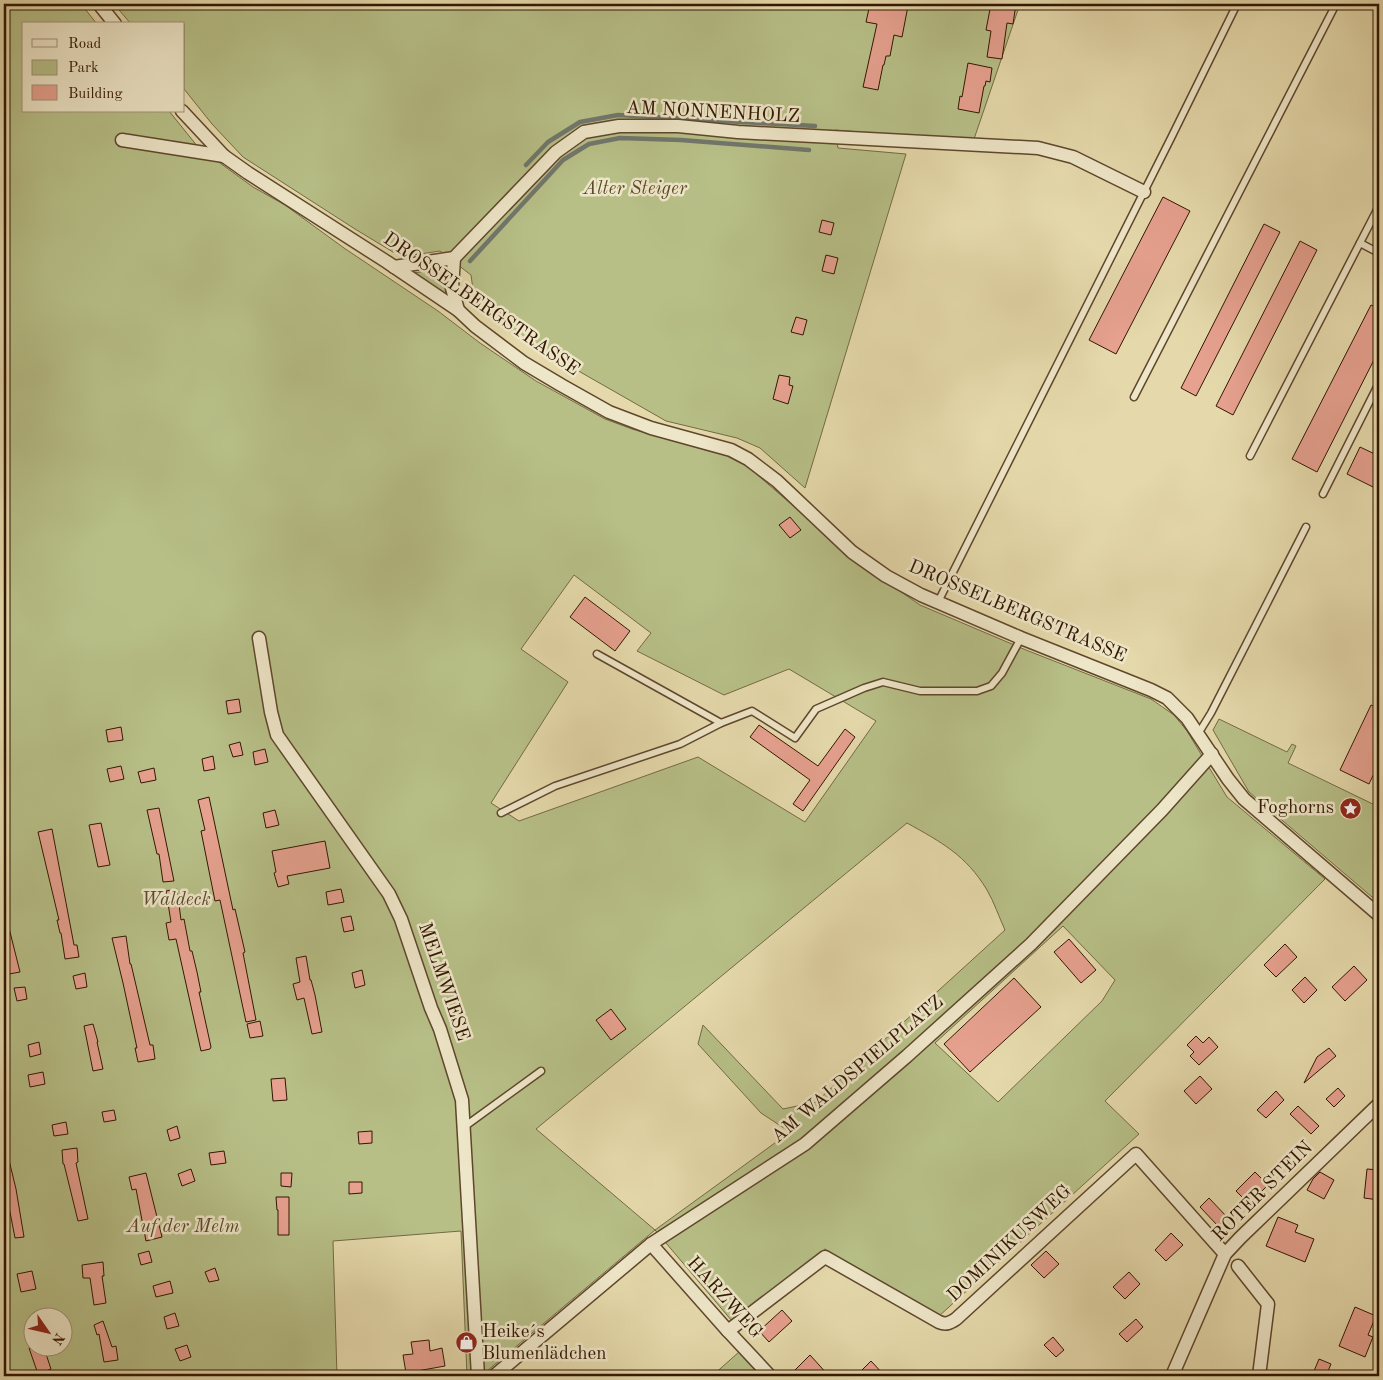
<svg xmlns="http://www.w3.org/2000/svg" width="1383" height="1380" viewBox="0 0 1383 1380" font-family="'Old Standard TT',serif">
<rect width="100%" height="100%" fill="#e5d9ab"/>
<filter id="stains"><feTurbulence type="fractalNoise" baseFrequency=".004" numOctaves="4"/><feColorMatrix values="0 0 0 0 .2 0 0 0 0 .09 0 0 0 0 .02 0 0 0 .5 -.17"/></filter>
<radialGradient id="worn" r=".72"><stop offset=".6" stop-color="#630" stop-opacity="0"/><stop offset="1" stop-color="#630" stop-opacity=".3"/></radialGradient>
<g fill="#b7bf87" stroke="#746a44" fill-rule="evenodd">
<path d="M4 4H81L97 24H24V111H169L198 147 253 187 285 205 344 248 438 311 480 343 536 381 605 419 632 429 727 456 747 466 862 565 920 605 1026 650 1151 699 1174 715 1187 731 1227 797 1325 879 1105 1101 1139 1134 938 1317 825 1249 732 1321 655 1230 481 1376H467L461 1231 333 1241 337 1376H4ZM574 575 651 633 637 651 724 695 789 669 876 721 805 822 698 757 519 821 491 803 568 682 521 649ZM907 823C941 842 966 855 987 890 994 902 999 917 1005 930L816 1102 783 1109 703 1025 698 1044 761 1113 790 1132 655 1230 536 1129ZM1063 926 1115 980 1102 1001 998 1102 935 1043ZM32 1318H62V1348H32Z"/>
<polygon points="114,4 1020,4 973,142 835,130 838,148 906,154 805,488 760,448 737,438 666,421 526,341 475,304 471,275 440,251 414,255 393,252 355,229 243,157 212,124 184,89 184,24 131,24"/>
<polygon points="445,268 446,295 414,273"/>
<polygon points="1219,719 1287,752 1292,744 1296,746 1288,763 1379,807 1379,898 1372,897 1249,792 1213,730"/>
<polygon points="739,1352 762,1376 712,1376"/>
</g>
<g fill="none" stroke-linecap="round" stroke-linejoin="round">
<g stroke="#70776c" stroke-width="4.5">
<polyline points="526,165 548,142 580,122 618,115 815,126"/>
<polyline points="470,261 563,160 589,144 620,138 681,140 809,150"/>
</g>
</g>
<g fill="#e6a18f" stroke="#321602">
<polygon points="870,4 896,4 908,6 902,37 894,35 890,56 886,56 884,65 883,65 878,90 863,87 877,24 866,22"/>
<polygon points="991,4 1016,4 1013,24 1007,23 1002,59 987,57 991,31 986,30"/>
<polygon points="968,63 992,68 990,82 986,81 985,86 984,86 979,113 958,109 960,96 962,97"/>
<polygon points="1163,197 1190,211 1116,354 1089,340"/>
<polygon points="822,220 834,223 831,235 819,232"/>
<polygon points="1264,224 1280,232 1196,396 1181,388"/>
<polygon points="1300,241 1317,250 1233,415 1216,406"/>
<polygon points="826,255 838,258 834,274 822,271"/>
<polygon points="1371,305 1379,309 1379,350 1317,472 1292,459"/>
<polygon points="796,317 807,320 803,335 791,332"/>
<polygon points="779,375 790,377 789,385 793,386 788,404 773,399"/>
<polygon points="1360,447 1379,456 1379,490 1347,474"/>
<polygon points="790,517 801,530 790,538 779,525"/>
<polygon points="585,597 630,631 615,651 570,617"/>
<polygon points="239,699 241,712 228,714 226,701"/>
<polygon points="1371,705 1379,709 1379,763 1369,784 1340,770"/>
<polygon points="759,725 818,766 845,729 855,737 803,811 793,804 810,780 750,737"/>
<polygon points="121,727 123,740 108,742 106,730"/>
<polygon points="240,742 243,755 233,757 229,745"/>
<polygon points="265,749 268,762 255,765 253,752"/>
<polygon points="213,756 215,769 204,771 202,759"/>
<polygon points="121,766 124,779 110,782 107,769"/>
<polygon points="154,768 156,780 141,783 138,772"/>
<polygon points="209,797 233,910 235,909 245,952 243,953 256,1020 246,1022 220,900 215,901 201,831 205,830 198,800"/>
<polygon points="159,808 174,881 163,882 159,854 157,854 147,810"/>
<polygon points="275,810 279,825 266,828 263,813"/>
<polygon points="101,823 110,865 98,867 89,825"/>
<polygon points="52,829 74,945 77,945 79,957 65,959 61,933 60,933 57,920 59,920 38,832"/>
<polygon points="325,841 330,868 287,876 289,884 278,887 274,873 276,872 272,851"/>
<polygon points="177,889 181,920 184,919 190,951 192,951 197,972 201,992 199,992 211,1047 210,1049 201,1051 176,939 169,940 166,923 171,922 166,891"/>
<polygon points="341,889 344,902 328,905 326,892"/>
<polygon points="351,916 354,930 344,932 341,918"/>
<polygon points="4,924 8,924 20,972 9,974 4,953"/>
<polygon points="126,936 130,964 131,964 150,1045 153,1045 155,1059 138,1062 135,1048 137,1048 123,983 112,938"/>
<polygon points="1069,939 1096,970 1081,983 1054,952"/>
<polygon points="1285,944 1297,957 1276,977 1264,965"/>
<polygon points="306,956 310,980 311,980 315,995 322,1032 312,1034 304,998 297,1000 293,984 300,982 296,958"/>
<polygon points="1354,966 1367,980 1345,1001 1332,987"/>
<polygon points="362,970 365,985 355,988 352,973"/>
<polygon points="85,973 87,987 76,989 73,976"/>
<polygon points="1305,977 1317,990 1304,1003 1292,990"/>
<polygon points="1014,978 1041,1007 970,1072 944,1044"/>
<polygon points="25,987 27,999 17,1001 14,988"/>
<polygon points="611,1009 626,1029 611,1040 596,1020"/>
<polygon points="260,1021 263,1036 250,1038 247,1024"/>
<polygon points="93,1024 98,1042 97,1042 103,1069 93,1071 84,1026"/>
<polygon points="1196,1036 1203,1043 1209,1037 1218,1047 1199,1065 1190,1056 1194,1052 1187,1045"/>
<polygon points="39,1042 41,1054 30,1057 28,1045"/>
<polygon points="1329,1048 1336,1056 1304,1083 1317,1057"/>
<polygon points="43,1072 45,1084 30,1087 28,1075"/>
<polygon points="1200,1076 1212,1089 1196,1104 1184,1091"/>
<polygon points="285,1078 287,1100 273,1101 271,1079"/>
<polygon points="1338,1088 1345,1096 1334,1107 1326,1099"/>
<polygon points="1276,1091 1284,1100 1266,1118 1257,1110"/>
<polygon points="1298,1106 1319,1126 1311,1134 1290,1114"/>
<polygon points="114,1110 116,1120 104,1122 102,1112"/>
<polygon points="66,1122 68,1134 54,1136 52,1125"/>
<polygon points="177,1126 180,1138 170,1141 167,1130"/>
<polygon points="372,1131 372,1143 359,1144 358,1132"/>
<polygon points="77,1148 78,1162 76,1163 88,1219 78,1221 64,1164 63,1164 62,1150"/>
<polygon points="224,1151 226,1163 211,1165 209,1153"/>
<polygon points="8,1156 16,1189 24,1237 15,1238 9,1207 4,1208 4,1157"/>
<polygon points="191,1169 195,1181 182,1186 178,1174"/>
<polygon points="1367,1169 1379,1170 1379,1200 1364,1198"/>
<polygon points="1255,1172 1268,1185 1249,1204 1236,1191"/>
<polygon points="1320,1172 1334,1180 1324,1199 1307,1190 1313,1179"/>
<polygon points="146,1173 162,1237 146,1241 136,1189 132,1190 129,1177"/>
<polygon points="281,1173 292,1173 291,1187 281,1186"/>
<polygon points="349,1182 362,1182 362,1193 349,1194"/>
<polygon points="276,1197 289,1197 289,1235 278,1235 278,1210 277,1210"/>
<polygon points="1209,1198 1227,1217 1218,1226 1200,1207"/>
<polygon points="1278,1217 1298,1225 1295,1232 1314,1239 1305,1262 1266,1246"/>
<polygon points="1171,1233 1183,1245 1166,1261 1155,1250"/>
<polygon points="149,1251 152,1262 141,1265 138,1254"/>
<polygon points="1046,1251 1059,1264 1044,1278 1031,1265"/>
<polygon points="103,1262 104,1276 102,1276 106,1303 94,1305 90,1278 83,1278 82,1265"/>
<polygon points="215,1268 219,1280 209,1282 205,1272"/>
<polygon points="32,1271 36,1289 21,1292 17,1274"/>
<polygon points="1129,1272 1140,1284 1125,1299 1113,1287"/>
<polygon points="170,1281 173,1293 156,1297 153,1286"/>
<polygon points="1355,1307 1376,1316 1368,1335 1373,1337 1365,1357 1339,1346"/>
<polygon points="782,1310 792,1321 769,1342 759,1331"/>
<polygon points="175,1313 179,1326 167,1329 164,1317"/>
<polygon points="1136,1319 1143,1327 1127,1342 1119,1334"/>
<polygon points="103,1321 112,1347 116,1346 118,1360 104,1362 99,1334 97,1335 94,1325"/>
<polygon points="1053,1337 1064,1350 1056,1357 1044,1345"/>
<polygon points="429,1340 430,1351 442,1348 445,1366 406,1373 403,1355 413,1354 411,1342"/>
<polygon points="187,1345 191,1357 180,1361 175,1349"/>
<polygon points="29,1348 44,1348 51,1369 38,1374"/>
<polygon points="810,1355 829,1376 799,1376 794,1371"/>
<polygon points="1319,1359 1331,1364 1326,1376 1312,1376"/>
<polygon points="871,1361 885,1376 867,1376 862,1370"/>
</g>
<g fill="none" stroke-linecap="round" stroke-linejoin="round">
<defs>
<g id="service">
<polyline points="1360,243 1379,253"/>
<polyline points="1134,397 1336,4"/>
<polyline points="1250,456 1379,206"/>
<polyline points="1323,494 1379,383"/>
<polyline points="938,602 1171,138 1237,4"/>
<polyline points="597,654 721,723 752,711 795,738 816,709 864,688 883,682 920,691 977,691 991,686 1002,673 1021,638"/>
<polyline points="1198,734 1211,713 1306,527"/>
<polyline points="501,813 555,786 680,744 721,723"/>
<polyline points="464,1127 541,1071"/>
</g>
<g id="minor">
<polyline points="99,4 115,24"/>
<polyline points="182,111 224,156 248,173 387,262 458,310 475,326 524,363 561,385 609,412 651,428 731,450 748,459 777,481 852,552 886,576 921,595 1021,638 1151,690 1167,698 1187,718 1228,779 1244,799 1379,915"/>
<polyline points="122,140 224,156"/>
<polyline points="454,258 452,288 458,310"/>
<polyline points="394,267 454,258 556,152 584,132 619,126 678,126 738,132 1038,148 1073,157 1144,192"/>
<polyline points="259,638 271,712 277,735 389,894 401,919 431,1008 440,1029 462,1100 478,1376"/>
<polyline points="651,1244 728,1331 770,1376"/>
<polyline points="1238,1266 1268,1304 1259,1376"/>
<path d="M728 1331 825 1257 939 1322C946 1325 950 1323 956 1319L1136 1154 1225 1254"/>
<polyline points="494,1376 651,1244 805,1144 907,1056 1031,944 1162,810 1212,754"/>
<polyline points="1172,1376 1225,1254 1240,1238 1379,1104"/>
</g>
</defs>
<use href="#service" stroke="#5f472c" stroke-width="9"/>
<use href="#minor" stroke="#5f472c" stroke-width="15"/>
<use href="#service" stroke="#eee6c8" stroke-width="6"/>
<use href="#minor" stroke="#eee6c8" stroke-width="12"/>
</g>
<defs>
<symbol id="sight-disc" viewBox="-11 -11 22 22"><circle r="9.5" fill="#8f2418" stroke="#eee6c8"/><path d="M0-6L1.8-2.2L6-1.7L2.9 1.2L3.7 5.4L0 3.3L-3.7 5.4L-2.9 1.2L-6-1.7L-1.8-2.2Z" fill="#fff"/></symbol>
<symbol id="shop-disc" viewBox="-11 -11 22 22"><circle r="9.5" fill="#8f2418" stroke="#eee6c8"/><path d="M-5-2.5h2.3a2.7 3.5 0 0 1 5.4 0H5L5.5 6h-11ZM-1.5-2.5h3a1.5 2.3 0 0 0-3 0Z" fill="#fff"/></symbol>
</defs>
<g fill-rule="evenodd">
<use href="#sight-disc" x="1338" y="796" width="25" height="25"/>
<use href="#shop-disc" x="454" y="1330" width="25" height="25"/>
</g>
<g text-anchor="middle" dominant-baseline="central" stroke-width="5" stroke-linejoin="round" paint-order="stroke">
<g font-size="19" fill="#321602" stroke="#eee6c8">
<text transform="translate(713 113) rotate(3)">AM NONNENHOLZ</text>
<text transform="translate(481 305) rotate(35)">DROSSELBERGSTRASSE</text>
<text transform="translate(1017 612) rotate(23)">DROSSELBERGSTRASSE</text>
<text transform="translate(443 982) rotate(71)">MELMWIESE</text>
<text transform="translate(858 1070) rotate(-40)">AM WALDSPIELPLATZ</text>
<text transform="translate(1263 1192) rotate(-45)">ROTER STEIN</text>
<text transform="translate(1010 1244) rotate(-43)">DOMINIKUSWEG</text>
<text transform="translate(724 1298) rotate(48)">HARZWEG</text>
</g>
<g font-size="19" font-style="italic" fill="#5a492a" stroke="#eee6c8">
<text x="635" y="189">Alter Steiger</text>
<text x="176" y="900">Waldeck</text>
<text x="183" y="1227">Auf der Melm</text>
</g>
<g font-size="19" fill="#321602" stroke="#eee6c8" text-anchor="end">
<text x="1334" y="808">Foghorns</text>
<text x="482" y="1332" text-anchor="start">Heike´s<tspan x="482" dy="22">Blumenlädchen</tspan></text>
</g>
</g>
<rect width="1383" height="1380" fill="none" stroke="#e5d9ab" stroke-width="20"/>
<rect x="5" y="5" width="1373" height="1370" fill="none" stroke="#321602" stroke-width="2.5"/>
<rect x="10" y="10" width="1363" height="1360" fill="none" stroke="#321602"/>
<rect x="22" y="22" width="162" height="90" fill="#eee6c8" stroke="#a39379"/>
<rect x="32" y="39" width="25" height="8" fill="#eee6c8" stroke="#a39379"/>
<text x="68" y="48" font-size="15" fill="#321602">Road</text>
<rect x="32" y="60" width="25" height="15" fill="#b7bf87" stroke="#a39379"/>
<text x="68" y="72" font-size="15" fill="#321602">Park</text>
<rect x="32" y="85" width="25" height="15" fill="#e6a18f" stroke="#a39379"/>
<text x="68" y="98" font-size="15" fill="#321602">Building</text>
<g transform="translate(48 1332) rotate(124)"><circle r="24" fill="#eee6c8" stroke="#a39379"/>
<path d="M0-4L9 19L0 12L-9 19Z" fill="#8f2418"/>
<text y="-8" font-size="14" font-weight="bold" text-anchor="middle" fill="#321602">N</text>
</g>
<rect width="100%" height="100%" filter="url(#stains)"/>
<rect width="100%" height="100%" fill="url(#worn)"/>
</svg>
